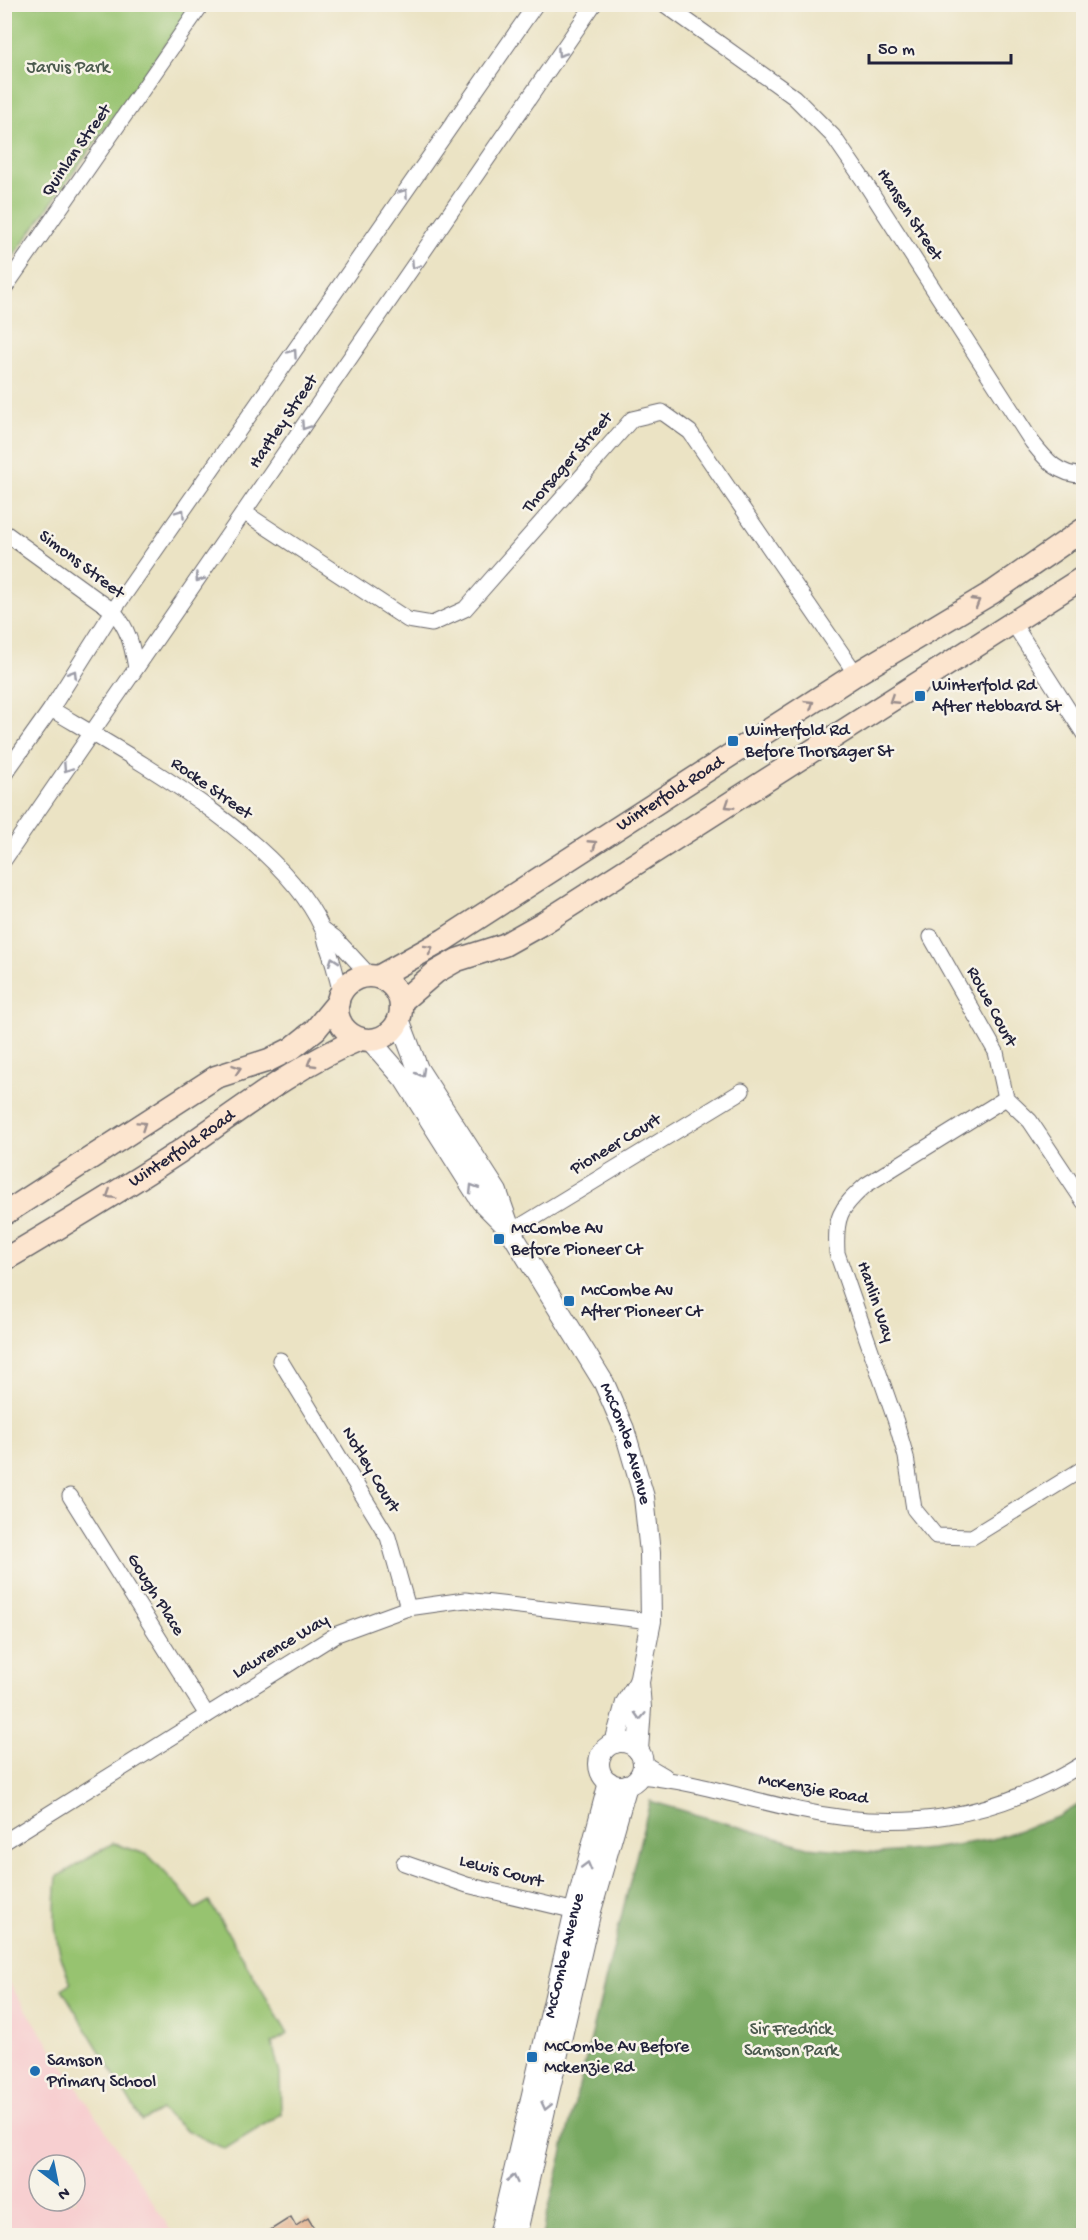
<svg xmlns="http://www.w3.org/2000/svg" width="1088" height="2240" viewBox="0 0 1088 2240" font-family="'Gochi Hand',sans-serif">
<rect width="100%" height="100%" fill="#f7f3e8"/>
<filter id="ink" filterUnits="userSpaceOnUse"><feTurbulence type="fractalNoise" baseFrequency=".0167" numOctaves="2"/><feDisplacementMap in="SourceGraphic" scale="12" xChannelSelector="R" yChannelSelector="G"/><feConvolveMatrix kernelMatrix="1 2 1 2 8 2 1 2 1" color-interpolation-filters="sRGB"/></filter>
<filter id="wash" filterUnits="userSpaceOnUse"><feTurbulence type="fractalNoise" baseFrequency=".008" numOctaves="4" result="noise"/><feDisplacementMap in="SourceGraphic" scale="24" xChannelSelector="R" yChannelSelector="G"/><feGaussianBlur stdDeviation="1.35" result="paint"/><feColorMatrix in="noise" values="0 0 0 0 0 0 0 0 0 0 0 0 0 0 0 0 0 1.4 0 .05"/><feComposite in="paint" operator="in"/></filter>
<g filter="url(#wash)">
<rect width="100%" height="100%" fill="#ebe3c4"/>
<path fill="#f7cfd0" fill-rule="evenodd" d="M5 1977 174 2235H5ZM39 2165H75V2201H39Z"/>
<g fill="#97c370" stroke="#5c7256" stroke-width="1.5">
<polygon points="5,5 194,5 5,268"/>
<path d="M113 1843 148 1855 179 1887 195 1909 209 1901 288 2034 272 2043 280 2074 281 2114 225 2149 184 2129 161 2110 142 2121 62 1989 71 1983C53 1944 53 1919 57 1877Z"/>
</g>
<polygon fill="#79a962" stroke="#4e664e" stroke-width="1.5" points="650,1801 808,1847 880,1853 930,1849 993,1839 1060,1816 1083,1802 1083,2235 542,2235"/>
<g id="blocks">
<polygon fill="#e1ae8a" points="291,2217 296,2226 308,2218 319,2236 261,2236"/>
</g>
</g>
<g filter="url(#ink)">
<use href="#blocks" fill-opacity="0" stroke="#68666b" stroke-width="1.5"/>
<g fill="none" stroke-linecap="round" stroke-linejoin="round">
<defs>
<g id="minor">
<path d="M664 4 794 97 833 136 862 178 1032 442C1046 460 1059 476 1084 475"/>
<polyline points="4,289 202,4"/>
<polyline points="245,513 408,620 432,624 465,609 632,419 662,412 690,432 856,674"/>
<path d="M4 532 113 611C129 629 132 646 136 668"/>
<polyline points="1013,623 1084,734"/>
<path d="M51 709C133 758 282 839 322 928 325 933 325 940 327 945 333 961 337 977 341 994"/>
<polyline points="4,775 51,709 113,611 536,4"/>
<polyline points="4,860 594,4"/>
<polyline points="323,929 335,938 370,976"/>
<polyline points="931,937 996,1052 1006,1098"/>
<path d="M1006 1098 866 1185C839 1209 835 1217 837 1253L896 1422 906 1457 914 1509 936 1536 972 1537 1084 1468"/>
<polyline points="1006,1098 1030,1121 1084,1202"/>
<polyline points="511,1232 742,1091"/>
<polyline points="280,1360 388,1537 408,1608"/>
<polyline points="70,1496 207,1715"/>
<polyline points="643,1763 665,1776"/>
<path d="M639 1776C694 1781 746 1799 799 1810 903 1833 994 1819 1084 1763"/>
<polyline points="4,1842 337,1634 408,1608 465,1600 651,1621"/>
<polyline points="404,1863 467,1885 584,1913"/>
</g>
<g id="tertiary">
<path id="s1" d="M399 1019 418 1069 497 1192 511 1232 604 1383 624 1429 644 1497 650 1553 651 1621 639 1682 641 1708 638 1750"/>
<polyline points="370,1040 404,1079 481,1201 505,1225"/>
<circle cx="621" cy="1764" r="22"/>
<polyline points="615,1743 626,1703 639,1682"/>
<path id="s2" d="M499 2236 575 1910 609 1782"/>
<polyline points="516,2236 590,1914 627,1785"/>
</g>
<g id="secondary">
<circle cx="369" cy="1008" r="32"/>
<path id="s3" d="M378 977 444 940 856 674 993 592 1084 529"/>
<polyline points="401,1002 436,972 457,960 504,945 543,923 1084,577"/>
<polyline points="4,1214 216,1077 269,1060 291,1049 315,1030 338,1002"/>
<path id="s4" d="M4 1260C63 1225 122 1190 179 1152 237 1112 295 1066 360 1039"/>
</g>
</defs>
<use href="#minor" stroke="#68666b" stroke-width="17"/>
<use href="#tertiary" stroke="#68666b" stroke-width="22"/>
<use href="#secondary" stroke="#68666b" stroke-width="25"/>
<use href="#minor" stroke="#fff" stroke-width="15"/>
<use href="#tertiary" stroke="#fff" stroke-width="20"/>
<use href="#secondary" stroke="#fce5cf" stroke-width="22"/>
</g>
<defs><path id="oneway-chevron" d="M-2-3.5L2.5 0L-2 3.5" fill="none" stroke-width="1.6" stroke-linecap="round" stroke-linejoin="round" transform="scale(1.5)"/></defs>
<g stroke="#9c9ca7">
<use href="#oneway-chevron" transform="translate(561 53) rotate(124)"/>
<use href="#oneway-chevron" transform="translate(404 193) rotate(-55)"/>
<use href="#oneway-chevron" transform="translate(415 265) rotate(124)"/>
<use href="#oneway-chevron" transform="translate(293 353) rotate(-55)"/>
<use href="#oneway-chevron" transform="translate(305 426) rotate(124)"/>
<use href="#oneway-chevron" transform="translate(181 513) rotate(-55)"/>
<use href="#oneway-chevron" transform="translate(199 578) rotate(125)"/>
<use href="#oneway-chevron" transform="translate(73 674) rotate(-58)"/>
<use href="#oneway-chevron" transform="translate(67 768) rotate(124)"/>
<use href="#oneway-chevron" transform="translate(333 961) rotate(-109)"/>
<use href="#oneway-chevron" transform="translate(421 1073) rotate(61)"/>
<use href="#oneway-chevron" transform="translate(473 1188) rotate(-122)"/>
<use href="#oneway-chevron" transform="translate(640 1716) rotate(93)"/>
<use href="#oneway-chevron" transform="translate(587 1866) rotate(-75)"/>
<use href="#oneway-chevron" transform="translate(546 2106) rotate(103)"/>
<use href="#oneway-chevron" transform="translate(513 2179) rotate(-77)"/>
</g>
<g stroke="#9a8d8c">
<use href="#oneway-chevron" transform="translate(976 602) rotate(-31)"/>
<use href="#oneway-chevron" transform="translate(893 700) rotate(147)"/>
<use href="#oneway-chevron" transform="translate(810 704) rotate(-33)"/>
<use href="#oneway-chevron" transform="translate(729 805) rotate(147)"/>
<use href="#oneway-chevron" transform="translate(593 844) rotate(-33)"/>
<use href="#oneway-chevron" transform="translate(429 949) rotate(-29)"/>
<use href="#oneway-chevron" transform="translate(311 1063) rotate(149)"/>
<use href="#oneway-chevron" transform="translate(237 1069) rotate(-19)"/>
<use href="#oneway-chevron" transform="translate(142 1125) rotate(-34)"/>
<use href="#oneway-chevron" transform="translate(110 1195) rotate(148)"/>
</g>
</g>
<g fill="#1f6fb2" stroke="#f7f3e8" stroke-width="2">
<rect x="914" y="690" width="12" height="12" rx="3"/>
<rect x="727" y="735" width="12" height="12" rx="3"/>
<rect x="493" y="1233" width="12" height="12" rx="3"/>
<rect x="563" y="1295" width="12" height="12" rx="3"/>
<rect x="526" y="2051" width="12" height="12" rx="3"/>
<circle cx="35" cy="2071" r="6"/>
</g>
<g text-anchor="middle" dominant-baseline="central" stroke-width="5" stroke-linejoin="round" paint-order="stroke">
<g font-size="18" fill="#4b5a4e" stroke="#f7f3e8">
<text x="68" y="68">Jarvis Park</text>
<text x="791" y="2030">Sir Fredrick<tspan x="791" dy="21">Samson Park</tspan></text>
</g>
<g font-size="18" fill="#22223b" stroke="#f7f3e8">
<text transform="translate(77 151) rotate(-55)">Quinlan Street</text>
<text transform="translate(909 215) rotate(57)">Hansen Street</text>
<text transform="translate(284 422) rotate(-56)">Hartley Street</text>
<text transform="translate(568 463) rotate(-49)">Thorsager Street</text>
<text transform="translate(81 565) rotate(37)">Simons Street</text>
<text transform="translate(211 789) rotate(35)">Rocke Street</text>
<text stroke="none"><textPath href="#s3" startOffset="345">Winterfold Road</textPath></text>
<text transform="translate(991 1007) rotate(62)">Rowe Court</text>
<text transform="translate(616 1145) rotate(-31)">Pioneer Court</text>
<text stroke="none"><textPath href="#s4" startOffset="210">Winterfold Road</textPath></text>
<text transform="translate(875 1302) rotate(71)">Hanlin Way</text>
<text stroke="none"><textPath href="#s1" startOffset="484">McCombe Avenue</textPath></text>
<text transform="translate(370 1470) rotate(59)">Notley Court</text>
<text transform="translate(155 1595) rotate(58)">Gough Place</text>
<text transform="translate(281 1647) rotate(-31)">Lawrence Way</text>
<text transform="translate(813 1790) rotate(10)">McKenzie Road</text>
<text transform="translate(501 1872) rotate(15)">Lewis Court</text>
<text stroke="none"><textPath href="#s2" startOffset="288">McCombe Avenue</textPath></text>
</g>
<g font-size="18" fill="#22223b" stroke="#f7f3e8" text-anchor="start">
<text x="932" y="686">Winterfold Rd<tspan x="932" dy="21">After Hebbard St</tspan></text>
<text x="745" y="731">Winterfold Rd<tspan x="745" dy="21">Before Thorsager St</tspan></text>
<text x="511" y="1229">McCombe Av<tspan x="511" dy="21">Before Pioneer Ct</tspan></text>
<text x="581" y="1291">McCombe Av<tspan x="581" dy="21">After Pioneer Ct</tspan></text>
<text x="544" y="2047">McCombe Av Before<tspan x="544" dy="21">Mckenzie Rd</tspan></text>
<text x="47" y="2061">Samson<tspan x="47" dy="21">Primary School</tspan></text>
</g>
</g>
<rect width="1088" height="2240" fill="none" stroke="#f7f3e8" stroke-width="24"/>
<g transform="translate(57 2183) rotate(148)"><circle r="28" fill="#f7f3e8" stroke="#a29fa3" stroke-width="1.5"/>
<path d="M0-4.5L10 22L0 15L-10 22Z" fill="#1f6fb2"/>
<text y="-9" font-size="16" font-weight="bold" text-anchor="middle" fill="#22223b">N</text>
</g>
<path d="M869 54v9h142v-9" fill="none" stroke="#22223b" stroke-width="3"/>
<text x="878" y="54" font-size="18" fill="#22223b" stroke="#f7f3e8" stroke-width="4.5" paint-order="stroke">50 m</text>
</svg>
